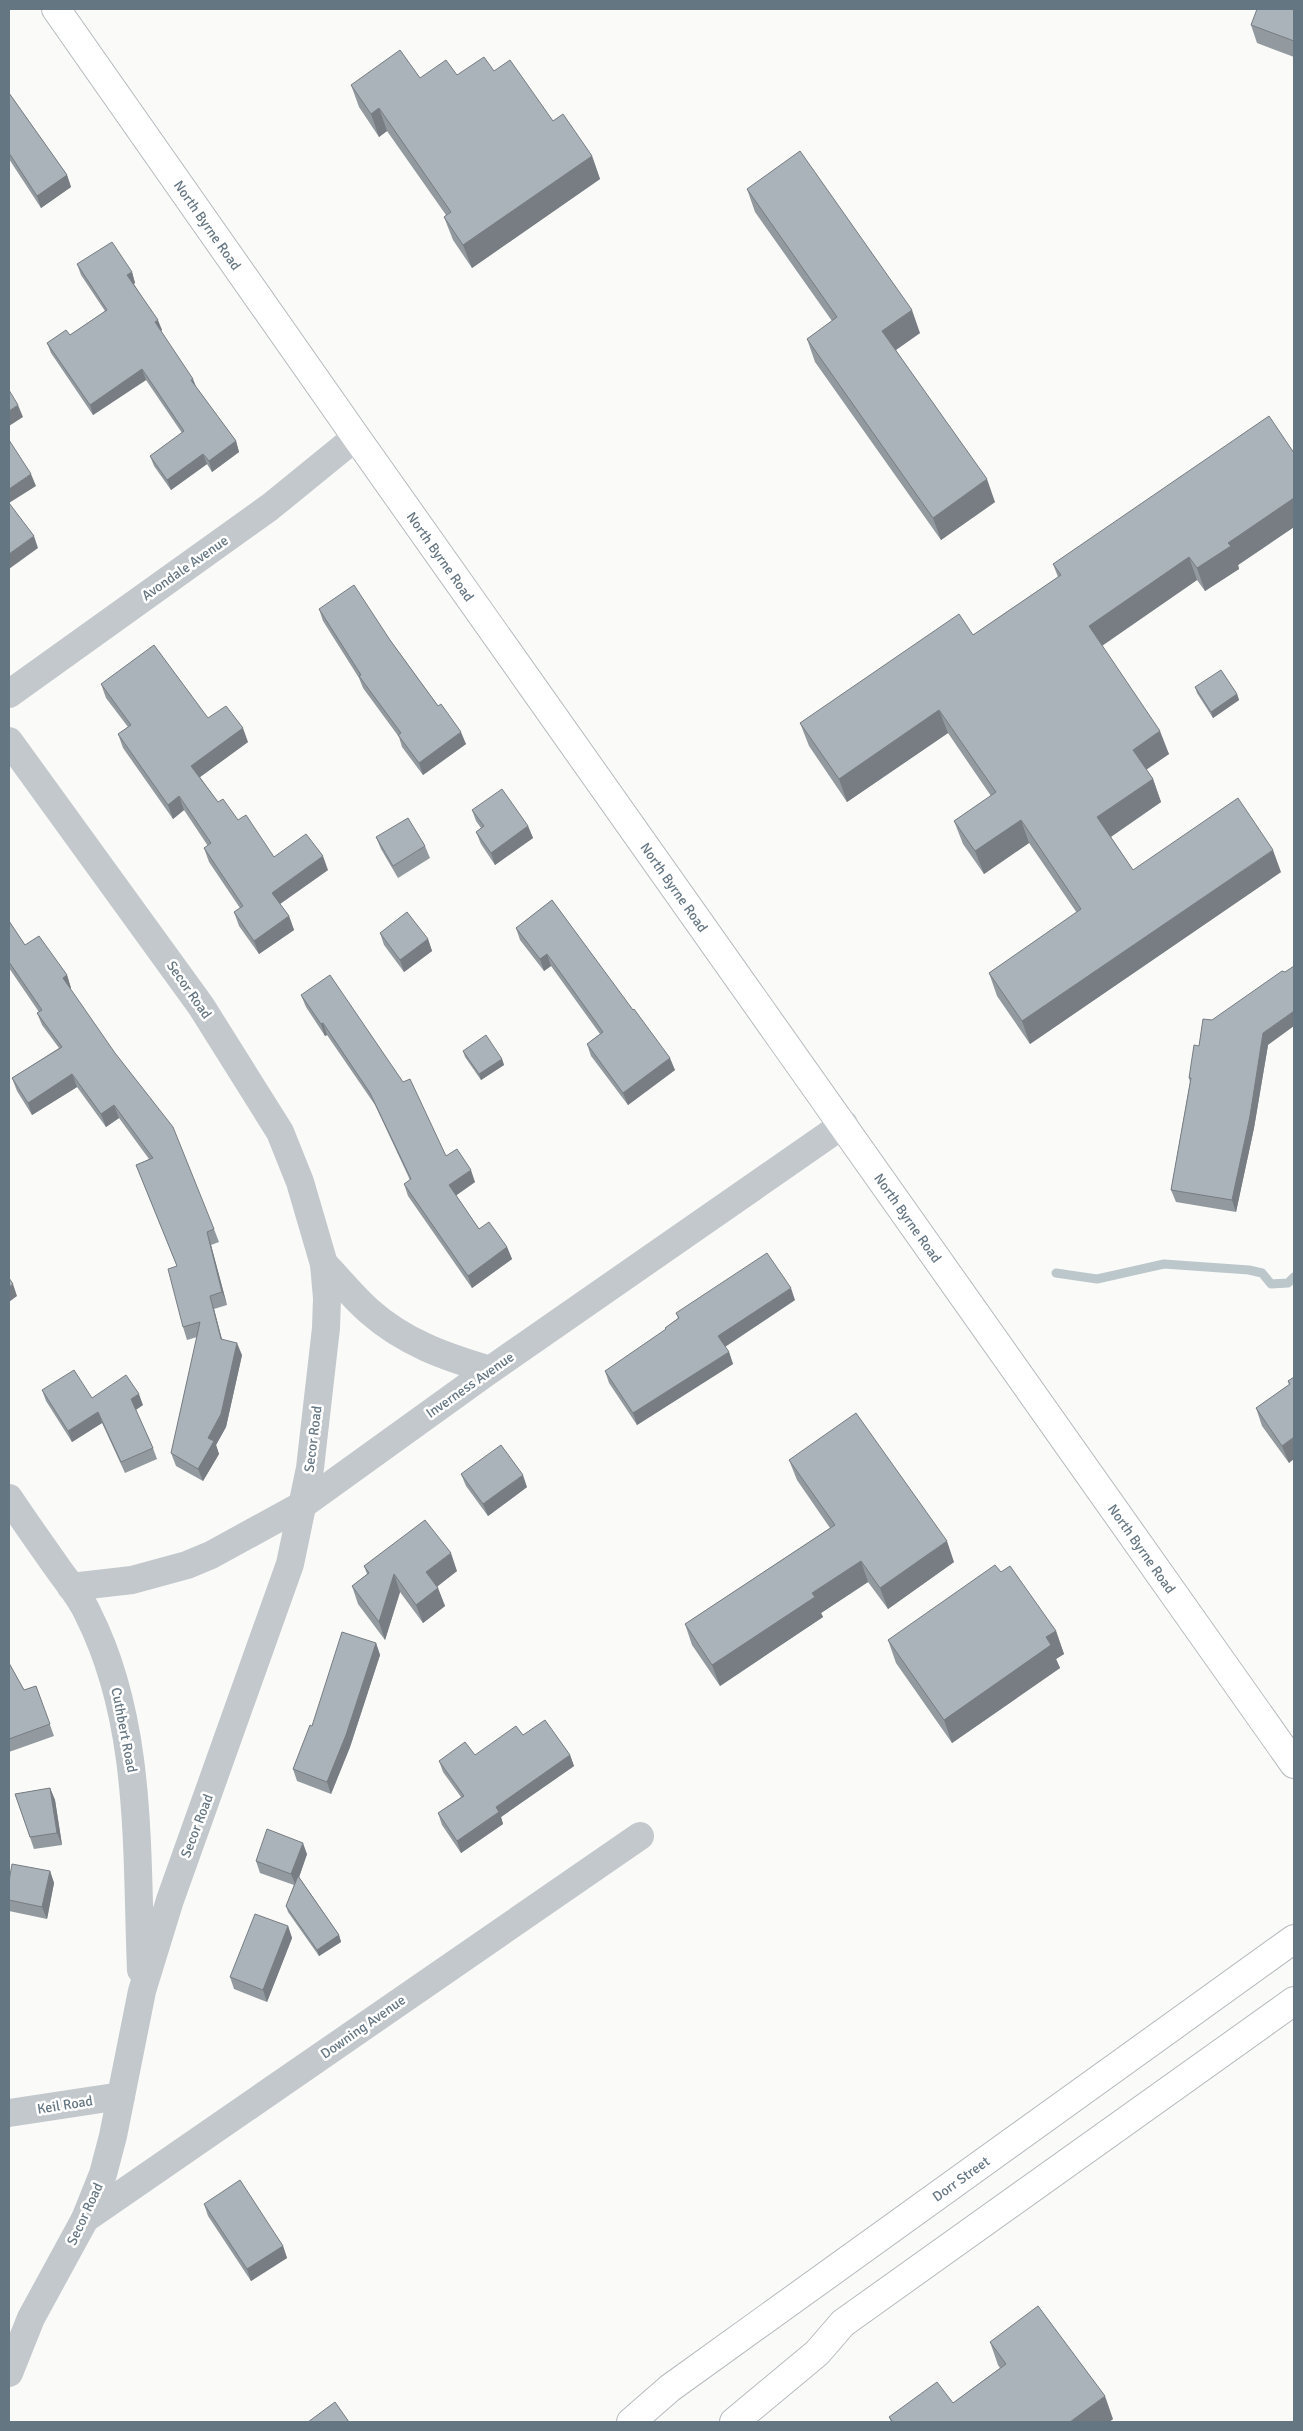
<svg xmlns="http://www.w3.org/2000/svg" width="1303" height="2431" viewBox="0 0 1303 2431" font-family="Signika,sans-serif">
<rect width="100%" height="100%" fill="#fafaf8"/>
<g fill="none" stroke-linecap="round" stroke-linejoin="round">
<polyline stroke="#bbc7cb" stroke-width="9" points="1056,1273 1097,1279 1164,1264 1249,1270 1262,1273 1271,1284 1288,1283 1294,1277"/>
<defs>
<g id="primary">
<path id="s1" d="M56 9 356 437 1294 1764"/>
<path id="s2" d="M631 2422 670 2388 1294 1939"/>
<polyline points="734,2422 817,2353 843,2323 1294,2001"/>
</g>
</defs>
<use href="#primary" stroke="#b5babe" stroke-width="30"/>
<g stroke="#c3c8cc" stroke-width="28">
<polyline points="9,694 270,507 356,437"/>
<polyline points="9,741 201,1006 280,1132 300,1182 324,1264 327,1298 326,1328 310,1468 290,1564 170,1900 142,1991 113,2136 103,2174 85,2219 31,2318 9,2373"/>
<path d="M324 1264C339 1279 353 1297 369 1311 405 1343 446 1357 490 1370"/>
<path d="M9 1498C25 1522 42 1546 59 1570 69 1584 81 1598 88 1614 143 1723 136 1851 141 1970"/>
<polyline points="71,1587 132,1580 187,1565 211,1555 304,1504 490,1370 844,1124"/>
<polyline points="9,2113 121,2096"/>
<polyline points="85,2219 640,1836"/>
</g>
<use href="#primary" stroke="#fff" stroke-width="28"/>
</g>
<g fill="#929a9f">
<polygon points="1294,9 1294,57 1257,43 1251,25"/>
<polygon points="494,71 553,121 592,156 600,179 472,268 453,240 444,217 446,215 387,131 379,137 359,107 351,85"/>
<polygon points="9,93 67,175 71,187 41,208 9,159"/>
<polygon points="747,189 920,333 896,350 995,502 941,540 815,362 807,339 832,321 755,212"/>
<polygon points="77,264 132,272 135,283 134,284 162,330 161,331 197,389 236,441 239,452 212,472 207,464 171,490 154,466 150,456 182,433 146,380 93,415 51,353 47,343 70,335 105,311 81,275"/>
<polygon points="1294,453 1294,527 1238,565 1239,569 1205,591 1197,580 1102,646 1169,754 1146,770 1153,779 1161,802 1111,837 1133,870 1281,872 1030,1044 997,996 989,973 1077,913 1029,843 984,874 963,844 954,821 991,796 948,733 847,802 809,746 800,723 973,635 1058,577 1053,564"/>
<polygon points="319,609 390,640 466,744 423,775 402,747 399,737 363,688 359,678 323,621"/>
<polygon points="101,684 208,718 248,742 200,777 218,802 238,820 274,857 328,870 280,904 289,916 294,930 259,954 239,926 234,912 240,908 209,862 204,848 208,846 184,810 173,819 123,748 118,734 128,727 106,698"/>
<polygon points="1195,687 1237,694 1239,700 1213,718 1197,693"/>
<polygon points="472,810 528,826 533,838 495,865 481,844 476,832 481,828 476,821"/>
<polygon points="376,837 425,846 430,858 398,878 381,849"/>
<polygon points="552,900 675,1070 628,1105 591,1056 587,1044 600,1034 551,966 544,971 520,940 516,928"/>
<polygon points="9,921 25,945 67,975 71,988 70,989 214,1229 219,1242 211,1245 227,1305 214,1309 222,1339 242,1355 226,1427 216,1445 219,1454 203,1481 176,1466 171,1453 197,1337 187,1340 183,1327 177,1266 136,1165 149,1159 119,1118 106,1127 77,1087 32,1115 17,1091 12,1078 59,1048 42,1025 37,1013 39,1012 9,968"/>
<polygon points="380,933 428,939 432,951 404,972 384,945"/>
<polygon points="301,995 446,1156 475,1182 456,1195 479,1229 507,1247 512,1259 472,1288 408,1196 404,1184 410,1180 375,1105 327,1035 325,1036 306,1007"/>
<polygon points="1268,1045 1254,1128 1236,1212 1176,1202 1171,1190 1190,1082 1189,1078 1199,1046"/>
<polygon points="463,1051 502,1059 504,1065 481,1080 465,1057"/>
<polygon points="795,1300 725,1347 729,1352 733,1364 637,1425 609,1383 605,1371 666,1330 665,1328 678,1318 676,1313"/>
<polygon points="1294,1377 1289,1463 1262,1426 1256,1408 1289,1385 1288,1381"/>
<polygon points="42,1390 92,1398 143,1405 136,1410 153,1448 157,1459 125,1473 102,1423 72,1442 46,1401"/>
<polygon points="789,1460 954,1562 888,1609 868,1582 821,1613 823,1617 720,1686 692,1645 685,1624 830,1528 797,1480"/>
<polygon points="461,1474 527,1487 488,1516 466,1486"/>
<polygon points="364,1566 457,1571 437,1586 445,1606 423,1623 400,1592 385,1640 358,1604 352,1586 367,1574"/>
<polygon points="1001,1572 1056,1631 1064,1654 1056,1659 1060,1668 952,1743 896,1663 888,1640"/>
<polygon points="376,1643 380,1655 350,1747 331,1794 297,1781 293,1769 312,1726"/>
<polygon points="9,1663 24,1690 36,1686 54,1736 9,1752"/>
<polygon points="523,1735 570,1755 574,1766 501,1817 503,1824 461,1853 442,1825 438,1813 461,1797 443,1772 439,1761 475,1755"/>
<polygon points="50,1788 55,1800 62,1845 34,1849 15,1794"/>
<polygon points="307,1854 299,1877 339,1935 341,1942 319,1956 288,1912 286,1906 294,1885 260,1873 256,1861"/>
<polygon points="50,1871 54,1883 47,1919 9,1911 9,1881"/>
<polygon points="288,1926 292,1938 267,2002 234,1989 230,1977"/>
<polygon points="204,2204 283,2246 287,2258 251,2281 208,2216"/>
<polygon points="990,2342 1113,2419 1109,2422 891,2422 889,2417 953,2403 1000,2368 998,2365"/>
</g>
<g fill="#777d82">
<polygon points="379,108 387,131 379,137 371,114"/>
<polygon points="592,156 600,179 472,268 463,245"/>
<polygon points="67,175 71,187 41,208 37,196"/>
<polygon points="132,272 135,283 131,285 127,275"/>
<polygon points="912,310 920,333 890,354 882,331"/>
<polygon points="158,320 162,330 158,333 155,322"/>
<polygon points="142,369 146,380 93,415 90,405"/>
<polygon points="193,379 197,389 191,380"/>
<polygon points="18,405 23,417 9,426 9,411"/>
<polygon points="236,441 239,452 212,472 209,461"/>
<polygon points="203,454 207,464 171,490 167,480"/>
<polygon points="31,474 36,486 9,503 9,489"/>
<polygon points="987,479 995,502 941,540 933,518"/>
<polygon points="1294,498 1294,527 1238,565 1239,569 1205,591 1197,568 1228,543"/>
<polygon points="34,536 38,548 9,569 9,554"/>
<polygon points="1189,557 1197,580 1097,649 1089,626"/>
<polygon points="1237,694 1239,700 1213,718 1211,712"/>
<polygon points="939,710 948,733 847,802 839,779"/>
<polygon points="243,728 248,742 196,780 191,766"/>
<polygon points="1160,731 1169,754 1141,773 1133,750"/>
<polygon points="461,732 466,744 423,775 419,763"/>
<polygon points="1153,779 1161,802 1106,840 1097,817"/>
<polygon points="179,796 184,810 173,819 168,805"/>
<polygon points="1021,820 1029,843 984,874 975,851"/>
<polygon points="528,826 533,838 495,865 491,853"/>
<polygon points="1273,850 1281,872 1030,1044 1022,1021"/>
<polygon points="323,856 328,870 277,906 272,893"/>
<polygon points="289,916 294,930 259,954 254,941"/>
<polygon points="428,939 432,951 404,972 400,960"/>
<polygon points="547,954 551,966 544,971 540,959"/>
<polygon points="67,975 71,988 68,991 63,978"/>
<polygon points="1294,1011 1294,1026 1268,1045 1254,1128 1236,1212 1232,1200 1263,1033"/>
<polygon points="323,1023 327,1035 325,1036 321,1024"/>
<polygon points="670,1058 675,1070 628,1105 623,1093"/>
<polygon points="502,1059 504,1065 481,1080 479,1074"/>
<polygon points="72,1074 77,1087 32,1115 28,1103"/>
<polygon points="114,1105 119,1118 106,1127 101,1114"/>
<polygon points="471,1170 475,1182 454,1197 449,1185"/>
<polygon points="207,1232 211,1245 227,1305 222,1292"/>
<polygon points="507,1247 512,1259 472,1288 468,1276"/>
<polygon points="13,1284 17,1296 9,1302 9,1287"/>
<polygon points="791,1288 795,1300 723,1348 718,1336"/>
<polygon points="210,1296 214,1309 225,1352 221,1339"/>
<polygon points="237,1343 242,1355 226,1427 216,1445 219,1454 203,1481 198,1469"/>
<polygon points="729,1352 733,1364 637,1425 633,1413"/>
<polygon points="139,1394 143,1405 135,1410 131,1399"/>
<polygon points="98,1412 102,1423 72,1442 68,1431"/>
<polygon points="1294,1437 1294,1459 1289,1463 1282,1446"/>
<polygon points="523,1475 527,1487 488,1516 483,1504"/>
<polygon points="947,1541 954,1562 888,1609 880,1588"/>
<polygon points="451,1553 457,1571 433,1590 426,1572"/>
<polygon points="861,1561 868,1582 821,1613 823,1617 720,1686 712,1665 812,1593"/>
<polygon points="394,1574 400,1592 385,1640 379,1622"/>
<polygon points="438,1588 445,1606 423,1623 416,1605"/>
<polygon points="1056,1631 1064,1654 1056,1659 1060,1668 952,1743 944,1720 1046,1637"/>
<polygon points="376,1643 380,1655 350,1747 331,1794 327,1782"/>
<polygon points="570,1755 574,1766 501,1817 503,1824 461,1853 457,1841 496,1807"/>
<polygon points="50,1788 55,1800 62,1845 57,1833"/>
<polygon points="303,1843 307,1854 296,1886 291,1874"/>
<polygon points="50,1871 54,1883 47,1919 42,1907"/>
<polygon points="288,1926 292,1938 267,2002 263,1990"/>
<polygon points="339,1935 341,1942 319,1956 317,1950"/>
<polygon points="283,2246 287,2258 251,2281 247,2269"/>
<polygon points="1105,2396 1113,2419 1109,2422 1070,2422"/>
</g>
<g fill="#aab3b9" stroke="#777d82">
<polygon points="1257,9 1294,9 1294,41 1251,25"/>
<polygon points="400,50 420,78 446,60 457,75 484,57 494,71 510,60 553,121 563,114 592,156 463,245 444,217 451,212 379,108 371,114 351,85"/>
<polygon points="9,93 67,175 37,196 9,153"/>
<polygon points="800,151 912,310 882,331 987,479 933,518 807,339 837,317 747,189"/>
<polygon points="112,242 132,272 127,275 158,320 155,322 193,379 191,380 236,441 209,461 203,454 167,480 150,456 184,431 142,369 90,405 47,343 66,330 70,335 107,310 77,264"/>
<polygon points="9,390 18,405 9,411"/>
<polygon points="1269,416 1294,453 1294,498 1228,543 1231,546 1197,568 1189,557 1089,626 1160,731 1133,750 1153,779 1097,817 1133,870 1238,798 1273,850 1022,1021 989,973 1081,909 1021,820 975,851 954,821 996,792 939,710 839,779 800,723 959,614 973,635 1061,575 1053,564"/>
<polygon points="9,440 31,474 9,489"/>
<polygon points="9,503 34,536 9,554"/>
<polygon points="354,585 390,640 438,706 441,704 461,732 419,763 398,735 401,733 359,676 361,675 319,609"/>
<polygon points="154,645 208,718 226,706 243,728 191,766 218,802 223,799 238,820 246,815 274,857 306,834 323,856 272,893 289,916 254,941 234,912 243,906 204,848 211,843 179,796 168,805 118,734 131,725 101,684"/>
<polygon points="1221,670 1237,694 1211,712 1195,687"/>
<polygon points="502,789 528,826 491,853 476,832 484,826 472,810"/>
<polygon points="408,818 425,846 393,866 376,837"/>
<polygon points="552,900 633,1010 634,1009 670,1058 623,1093 587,1044 603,1032 547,954 540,959 516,928"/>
<polygon points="407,912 428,939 400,960 380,933"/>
<polygon points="9,921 25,945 39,936 67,975 63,978 115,1053 173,1127 214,1229 207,1232 222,1292 210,1296 221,1339 237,1343 221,1414 208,1438 214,1441 198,1469 171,1453 200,1322 183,1327 168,1269 177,1266 136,1165 153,1158 114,1105 101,1114 72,1074 28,1103 12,1078 62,1047 37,1013 42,1010 9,962"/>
<polygon points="1294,966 1294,1011 1263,1033 1250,1116 1232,1200 1171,1190 1191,1078 1189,1078 1194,1045 1199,1046 1203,1019 1212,1020 1282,971 1285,972"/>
<polygon points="330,975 403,1082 410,1079 446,1156 457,1149 471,1170 449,1185 479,1229 489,1222 507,1247 468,1276 404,1184 411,1179 370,1093 323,1023 321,1024 301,995"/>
<polygon points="486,1035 502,1059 479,1074 463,1051"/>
<polygon points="767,1253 791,1288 718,1336 729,1352 633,1413 605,1371 666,1329 665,1328 679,1318 676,1313"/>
<polygon points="9,1278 13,1284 9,1287"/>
<polygon points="74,1370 92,1398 126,1375 139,1394 131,1399 153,1448 121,1462 98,1412 68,1431 42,1390"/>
<polygon points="1294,1377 1294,1437 1282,1446 1256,1408 1290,1384 1288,1381"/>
<polygon points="856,1413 947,1541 880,1588 861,1561 812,1593 815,1597 712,1665 685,1624 835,1525 789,1460"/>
<polygon points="501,1445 523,1475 483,1504 461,1474"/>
<polygon points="425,1520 451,1553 426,1572 438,1588 416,1605 394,1574 379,1622 352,1586 369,1573 364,1566"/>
<polygon points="995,1565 1001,1572 1010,1566 1056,1631 1046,1637 1051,1645 944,1720 888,1640"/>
<polygon points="342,1632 376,1643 346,1735 327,1782 293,1769 310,1725 312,1726"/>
<polygon points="9,1663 24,1690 36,1686 50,1724 9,1739"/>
<polygon points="545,1720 570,1755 496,1807 499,1812 457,1841 438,1813 464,1796 439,1761 465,1742 475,1755 516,1726 523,1735"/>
<polygon points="50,1788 57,1833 30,1837 15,1794"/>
<polygon points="267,1829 303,1843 291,1874 256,1861"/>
<polygon points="12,1864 50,1871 42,1907 9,1900 9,1881"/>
<polygon points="298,1876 339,1935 317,1950 286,1906"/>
<polygon points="255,1914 288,1926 263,1990 230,1977"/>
<polygon points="240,2180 283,2246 247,2269 204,2204"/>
<polygon points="1038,2306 1105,2396 1070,2422 893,2422 889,2417 937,2382 953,2403 1006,2364 990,2342"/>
<polygon points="335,2402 349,2422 308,2422"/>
</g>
<g text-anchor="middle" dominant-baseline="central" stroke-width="5" stroke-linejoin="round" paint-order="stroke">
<g font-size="14" fill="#657683" stroke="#fff">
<text stroke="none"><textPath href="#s1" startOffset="264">North Byrne Road</textPath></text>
<text stroke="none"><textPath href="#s1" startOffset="669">North Byrne Road</textPath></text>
<text transform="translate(185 568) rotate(-35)">Avondale Avenue</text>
<text stroke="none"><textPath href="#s1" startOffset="1074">North Byrne Road</textPath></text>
<text transform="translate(189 990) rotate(55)">Secor Road</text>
<text stroke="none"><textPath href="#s1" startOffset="1479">North Byrne Road</textPath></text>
<text transform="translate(470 1385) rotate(-35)">Inverness Avenue</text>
<text transform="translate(313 1439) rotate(-83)">Secor Road</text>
<text stroke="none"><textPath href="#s1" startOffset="1884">North Byrne Road</textPath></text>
<text transform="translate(124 1730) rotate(79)">Cuthbert Road</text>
<text transform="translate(197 1826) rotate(-69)">Secor Road</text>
<text transform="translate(363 2027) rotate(-35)">Downing Avenue</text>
<text transform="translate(65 2105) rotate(-9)">Keil Road</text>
<text stroke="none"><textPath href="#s2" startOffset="410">Dorr Street</textPath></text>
<text transform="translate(85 2214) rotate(-65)">Secor Road</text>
</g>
</g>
<rect width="1303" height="2431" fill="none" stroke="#657683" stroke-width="20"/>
</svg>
